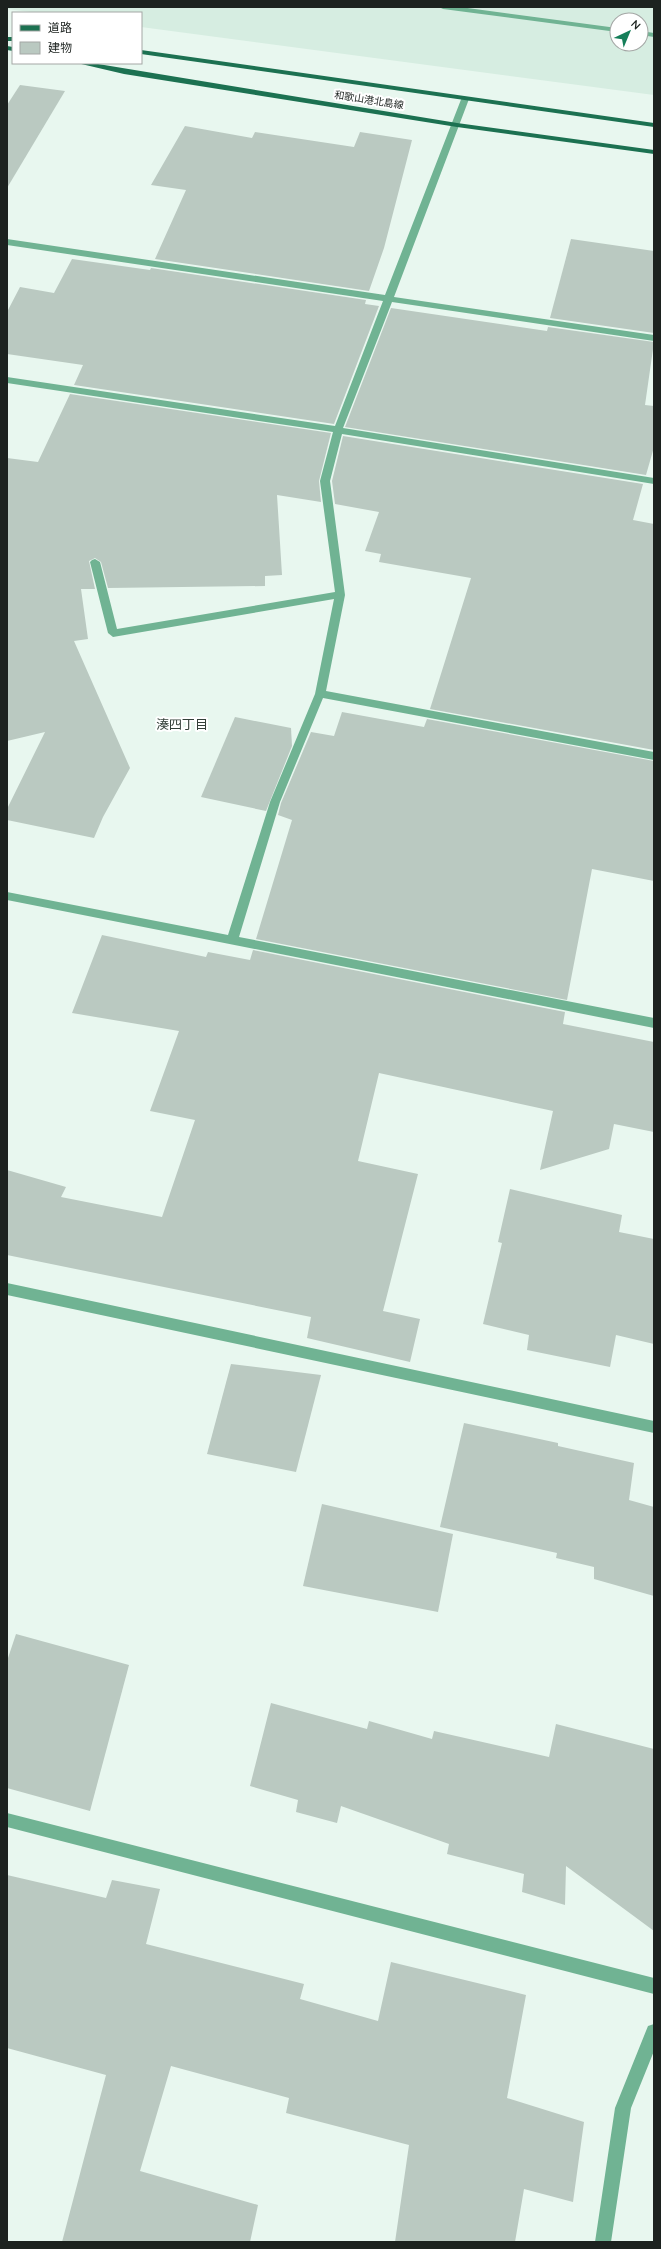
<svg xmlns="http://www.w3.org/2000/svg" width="661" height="2249" viewBox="0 0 661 2249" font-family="Quicksand,'Noto Sans JP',sans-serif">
<rect width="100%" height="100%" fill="#e8f7ef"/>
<path fill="#d6ede1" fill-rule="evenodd" d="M7 7H654V95L141 27V13H39L7 9ZM617 20H641V44H617Z"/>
<g fill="#bac9c1">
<polygon points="20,85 65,91 7,188 7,105"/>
<polygon points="185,126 252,138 255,132 354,147 360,132 412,140 384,248 369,291 155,259 186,190 151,185"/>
<polygon points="571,239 654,251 654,333 550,318"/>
<polygon points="72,259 150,270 151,268 366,300 365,304 379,306 334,424 74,385 83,365 7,354 7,312 20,287 54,293"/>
<polygon points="391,308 547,331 548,327 654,342 645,405 654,406 654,447 646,475 345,427"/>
<polygon points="70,394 331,433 319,481 321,502 277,495 282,575 265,576 265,586 108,588 101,562 95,558 89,561 95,589 81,589 88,639 74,641 130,768 103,817 94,838 7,820 7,809 45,732 7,741 7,458 38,462"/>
<polygon points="343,436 643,484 633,520 654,524 654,750 430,709 471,578 379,562 381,554 365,551 379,512 335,504 332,481"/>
<polygon points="342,712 424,727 427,719 654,761 654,881 592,869 567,1000 256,939 292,820 278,815 281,803 311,732 334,736"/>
<polygon points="235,717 291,728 292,746 266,811 201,797"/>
<polygon points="102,935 206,957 208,952 250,960 253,950 565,1012 563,1024 654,1042 654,1132 614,1124 609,1149 540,1170 553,1111 379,1073 358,1161 418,1174 383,1311 420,1319 410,1362 307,1338 311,1317 7,1255 7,1170 66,1187 61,1197 162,1217 195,1120 150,1111 179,1031 72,1013"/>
<polygon points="510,1189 622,1215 619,1232 654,1239 654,1344 616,1335 610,1367 527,1350 529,1335 483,1324 502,1243 498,1242"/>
<polygon points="231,1364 321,1375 296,1472 207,1454"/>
<polygon points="464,1423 558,1443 558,1446 634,1463 629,1500 654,1507 654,1596 594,1579 594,1567 556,1558 557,1553 440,1527"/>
<polygon points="322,1504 453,1534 438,1612 303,1586"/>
<polygon points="16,1634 129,1665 90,1811 7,1788 7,1661"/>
<polygon points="271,1703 367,1729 369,1721 432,1739 434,1731 549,1757 556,1724 654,1749 654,1931 566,1866 565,1905 522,1892 524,1874 447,1854 449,1844 341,1806 337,1823 296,1812 298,1800 250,1786"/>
<polygon points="7,1875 106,1898 112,1880 160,1889 146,1944 304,1984 300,1999 378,2021 391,1962 526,1995 507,2098 584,2122 573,2202 524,2189 515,2242 395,2242 409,2145 286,2113 289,2098 171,2066 140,2171 258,2205 250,2242 62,2242 106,2075 7,2048"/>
</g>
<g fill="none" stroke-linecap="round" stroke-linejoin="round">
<g fill="#70b393" fill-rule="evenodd">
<polygon points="439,7 460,7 617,28 617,32 443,9"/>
<polygon points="641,31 654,33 654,37 641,35"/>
<polygon points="462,97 469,99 394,297 654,335 654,341 392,302 343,428 654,478 654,484 342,434 330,481 345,595 326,691 654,752 654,760 323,698 280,802 239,937 654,1018 654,1028 7,900 7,892 228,935 270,802 315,694 334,599 113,637 108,633 90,562 92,560 95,559 100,562 117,629 335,592 320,481 333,432 7,383 7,377 335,426 383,301 7,245 7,239 385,295"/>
<polygon points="7,1283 654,1421 654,1433 7,1295"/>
<polygon points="7,1813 654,1978 654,1994 7,1827"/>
<polygon points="654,2024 654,2051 631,2108 611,2242 595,2242 615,2108 648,2026"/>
</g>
<g fill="#1c7151" fill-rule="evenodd">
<rect x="7" y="37" width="6" height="4"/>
<polygon points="7,46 13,47 13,51 7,50"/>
<polygon points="141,50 654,123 654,127 141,54"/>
<polygon points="77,63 92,63 457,123 654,150 654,154 457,127 124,74"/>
</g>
</g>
<g text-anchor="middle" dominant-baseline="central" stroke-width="4" stroke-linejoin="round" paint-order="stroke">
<g font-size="10" fill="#1c221f" stroke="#fff">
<text transform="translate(369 100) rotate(9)">和歌山港北島線</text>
</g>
<g font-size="13" fill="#333f38" stroke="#fff">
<text x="182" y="724">湊四丁目</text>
</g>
</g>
<rect width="661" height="2249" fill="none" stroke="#1c221f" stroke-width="16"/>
<rect x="12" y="12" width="130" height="52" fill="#ffffff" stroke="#a4a7a5"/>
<rect x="20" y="25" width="20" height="6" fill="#1c7151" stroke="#a4a7a5"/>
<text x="48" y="32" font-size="12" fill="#1c221f">道路</text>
<rect x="20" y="42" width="20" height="12" fill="#bac9c1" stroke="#a4a7a5"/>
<text x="48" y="52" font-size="12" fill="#1c221f">建物</text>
<g transform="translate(629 32) rotate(44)"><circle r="19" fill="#ffffff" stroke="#a4a7a5"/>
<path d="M0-3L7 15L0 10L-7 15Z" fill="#157e59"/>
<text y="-6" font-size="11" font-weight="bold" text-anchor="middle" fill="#1c221f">N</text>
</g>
</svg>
